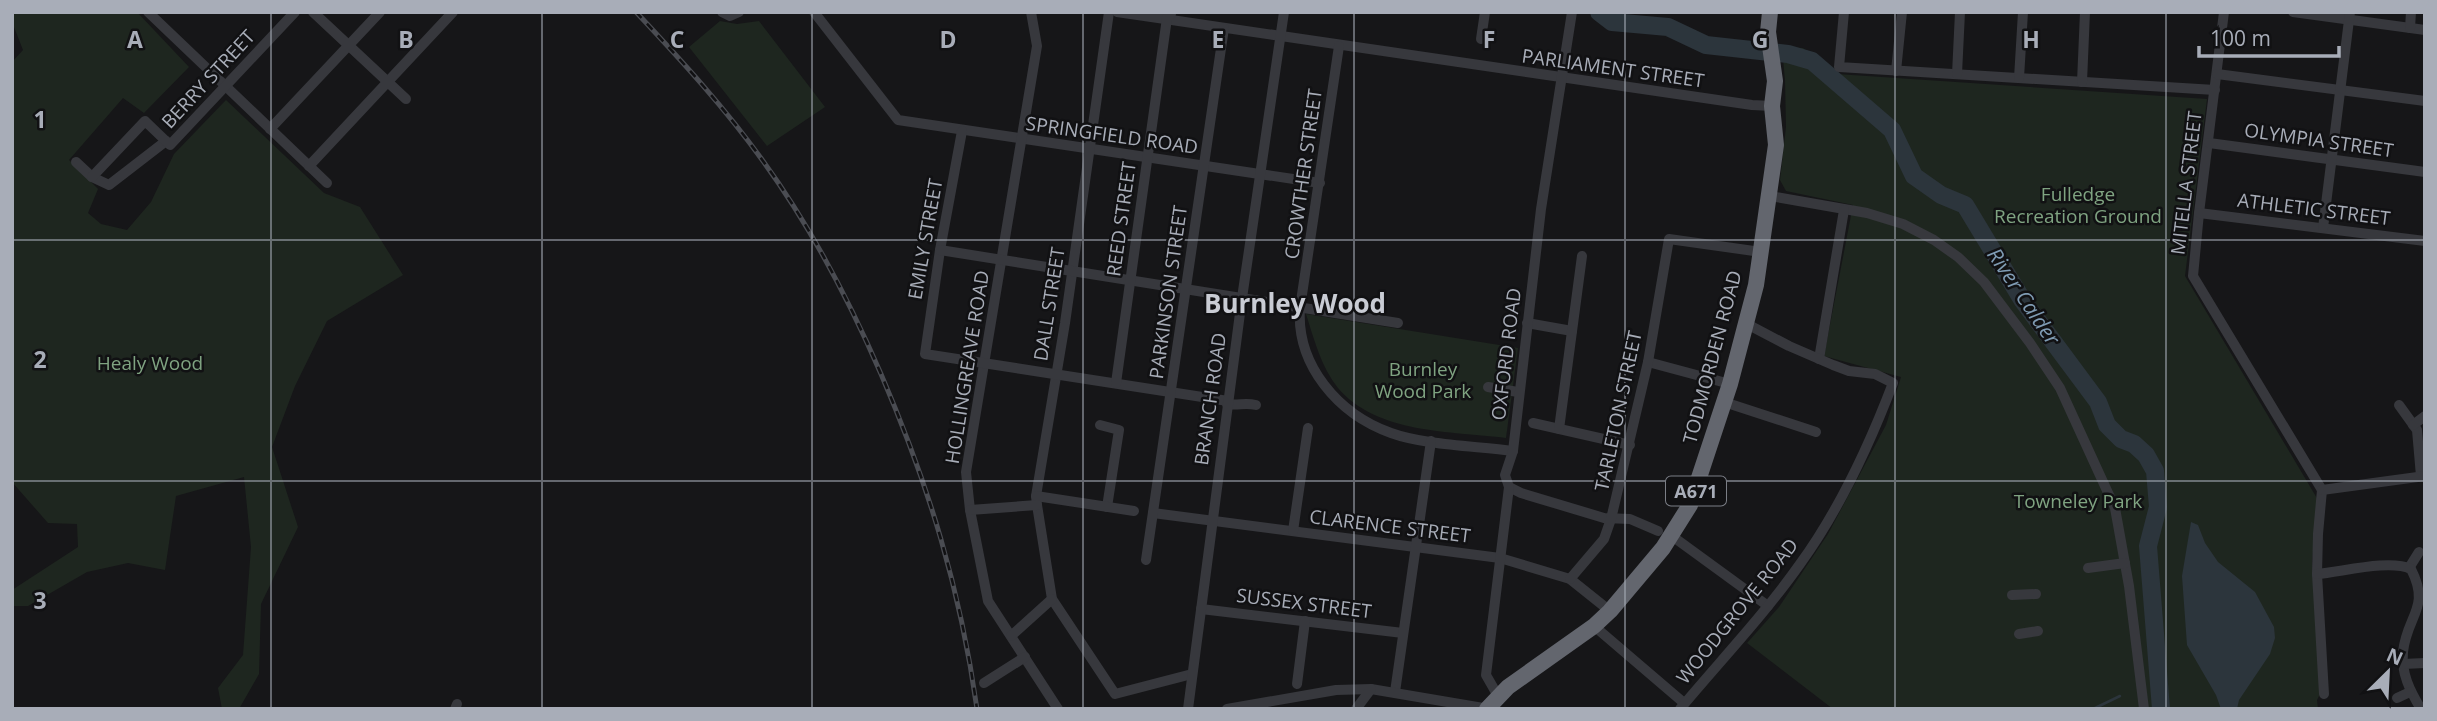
<svg xmlns="http://www.w3.org/2000/svg" width="2437" height="721" viewBox="0 0 2437 721" font-family="'Open Sans',sans-serif">
<rect width="100%" height="100%" fill="#161618"/>
<g fill="#1e261f">
<polygon points="12,12 137,12 189,67 144,113 123,98 69,160 98,189 88,213 101,224 127,230 151,202 174,154 226,100 324,193 360,207 403,275 327,321 295,386 272,447 298,527 261,604 259,674 239,709 222,709 218,688 243,655 251,547 244,477 176,496 165,570 128,563 87,572 28,606 12,606 12,590 78,547 77,524 48,523 12,482 12,62 23,50 12,22"/>
<polygon points="720,21 737,24 759,21 825,107 767,146 689,47"/>
<polygon points="1782,47 1803,48 1837,74 2207,99 2185,276 2318,500 2312,561 2320,694 2317,700 2318,709 1833,709 1747,643 1779,607 1828,534 1886,425 1901,377 1824,356 1853,205 1786,191 1780,180 1786,127 1785,80"/>
<path d="M1306 314 1518 348 1506 438C1451 431 1377 434 1338 388 1321 367 1314 339 1306 314Z"/>
</g>
<polygon fill="#2c353c" points="2191,522 2198,525 2205,543 2218,562 2255,592 2274,627 2275,638 2270,654 2239,700 2237,709 2221,709 2216,695 2187,645 2182,576"/>
<g fill="none" stroke-linecap="round" stroke-linejoin="round">
<polyline stroke="#2c353c" stroke-width="2.5" points="2093,709 2120,696"/>
<polyline stroke="#2c353c" stroke-width="18" points="1599,12 1612,22 1668,27 1706,45 1788,54 1812,61 1892,130 1914,176 1941,195 1965,205 2023,301 2098,402 2107,425 2121,439 2134,444 2146,455 2155,471 2158,507 2148,546 2161,709"/>
<g stroke="#37383d" stroke-width="10">
<polyline points="148,12 327,183"/>
<polyline points="313,12 406,99"/>
<polyline points="722,12 730,16 739,12"/>
<polyline points="814,12 898,120 1320,183"/>
<polyline points="1031,12 1037,46 966,472 970,510 988,601 1058,709"/>
<polyline points="1109,12 1065,323 1036,496 1037,505 1052,599 1115,694 1192,674"/>
<polyline points="1117,12 1752,105 1772,106"/>
<polyline points="1844,12 1839,67 2215,90"/>
<polyline points="2224,12 2199,213 2193,276 2322,490"/>
<polyline points="2293,12 2425,30"/>
<polyline points="2410,28 2411,12"/>
<polyline points="1481,39 1485,12"/>
<path d="M1339 46 1300 308C1296 365 1338 414 1391 433 1424 445 1476 446 1513 451"/>
<polyline points="1896,71 1902,12"/>
<polyline points="1957,74 1960,12"/>
<polyline points="2217,74 2425,101"/>
<polyline points="2019,78 2023,12"/>
<polyline points="2082,82 2085,12"/>
<polyline points="270,129 380,12"/>
<polyline points="962,131 940,250 925,354 1228,401"/>
<polyline points="2209,143 2425,172"/>
<polyline points="76,162 92,177 109,185 166,141"/>
<polyline points="309,166 453,12"/>
<polyline points="92,177 145,121 170,145 295,12"/>
<polyline points="1770,196 1867,213 1903,224 1934,240 1958,257 1984,282 2030,343 2060,388 2115,508 2129,586 2144,709"/>
<polyline points="2199,213 2425,241"/>
<polyline points="2323,228 2350,12"/>
<polyline points="940,250 1398,323"/>
<polyline points="1527,323 1572,331"/>
<polyline points="1819,359 1844,210"/>
<polyline points="1648,362 1730,384"/>
<polyline points="1116,383 1167,18 1171,14"/>
<polyline points="1488,387 1518,392"/>
<polyline points="1724,402 1816,432"/>
<path d="M1227 404C1239 406 1244 402 1256 405"/>
<polyline points="2399,405 2417,430 2421,476"/>
<polyline points="1533,423 1630,445"/>
<polyline points="1100,425 1119,430 1107,507"/>
<polyline points="2413,425 2425,416"/>
<polyline points="1559,429 1582,256"/>
<polyline points="1509,487 1521,493 1604,518 1630,519 1658,531"/>
<polyline points="2322,490 2318,534 2317,574 2324,694"/>
<polyline points="2322,490 2425,476"/>
<polyline points="1036,496 1134,511"/>
<polyline points="970,510 1037,505"/>
<polyline points="1153,513 1500,558 1570,579 1610,611"/>
<polyline points="1293,531 1308,428"/>
<polyline points="1672,536 1768,606"/>
<polyline points="1146,560 1224,28"/>
<polyline points="2088,568 2125,563"/>
<polyline points="2409,568 2419,552"/>
<path d="M2317 574C2342 572 2389 559 2411 569 2431 608 2407 615 2403 652 2401 673 2410 691 2421 709"/>
<polyline points="1570,579 1604,539 1611,519 1648,362 1669,239 1761,252"/>
<polyline points="2012,595 2036,594"/>
<polyline points="1201,609 1403,633"/>
<polyline points="1594,626 1684,703"/>
<polyline points="2019,634 2038,631"/>
<polyline points="1011,636 1052,599"/>
<polyline points="2403,664 2425,663"/>
<polyline points="984,683 1025,657"/>
<polyline points="1297,684 1305,621"/>
<polyline points="1395,692 1431,441"/>
<polyline points="1498,696 1486,675 1509,487 1505,475 1513,451 1541,209 1572,12"/>
<polyline points="2397,698 2410,692"/>
<polyline points="455,709 457,704"/>
<polyline points="1188,709 1242,298 1284,12"/>
<polyline points="1227,709 1336,690 1371,689 1489,709"/>
<polyline points="1356,709 1371,689"/>
<path d="M1680 709C1720 661 1764 615 1800 564 1840 509 1869 446 1893 383L1875 374 1849 371 1833 365 1789 346 1747 324"/>
</g>
<polyline stroke="#63666e" stroke-width="16" points="1487,709 1508,687 1594,626 1610,611 1663,548 1690,505 1730,384 1756,285 1776,145 1772,106 1775,81 1768,32 1770,12"/>
<defs>
<path id="rail" d="M636 12C681 60 725 108 763 161 811 227 849 300 881 374 929 486 960 588 977 709"/>
</defs>
<use href="#rail" stroke="#4a4c52" stroke-width="5"/>
<use href="#rail" stroke="#111113" stroke-width="2.5" stroke-dasharray="8" stroke-linecap="butt"/>
</g>
<path fill="none" stroke="#a8adb8" stroke-width="2" stroke-opacity="0.55" d="M271 12V709M542 12V709M812 12V709M1083 12V709M1354 12V709M1625 12V709M1895 12V709M2166 12V709M12 240H2425M12 481H2425"/>
<g text-anchor="middle" dominant-baseline="central" stroke-width="5" stroke-linejoin="round" paint-order="stroke">
<rect fill="#111113" stroke="#7b7e86" stroke-width="2" x="1666" y="476.5" width="60" height="29" rx="5"/>
<g font-size="18" font-weight="bold" fill="#a8adb8">
<text x="1696" y="491">A671</text>
</g>
<g font-size="19" fill="#a8adb8" stroke="#111113">
<text transform="translate(1613 68) rotate(8)">PARLIAMENT STREET</text>
<text transform="translate(208 79) rotate(-47)">BERRY STREET</text>
<text transform="translate(1112 135) rotate(8)">SPRINGFIELD ROAD</text>
<text transform="translate(2319 140) rotate(8)">OLYMPIA STREET</text>
<text transform="translate(1303 174) rotate(-82)">CROWTHER STREET</text>
<text transform="translate(2186 183) rotate(-83)">MITELLA STREET</text>
<text transform="translate(2314 209) rotate(7)">ATHLETIC STREET</text>
<text transform="translate(1121 219) rotate(-82)">REED STREET</text>
<text transform="translate(925 239) rotate(-80)">EMILY STREET</text>
<text transform="translate(1168 292) rotate(-82)">PARKINSON STREET</text>
<text transform="translate(1049 304) rotate(-81)">DALL STREET</text>
<text transform="translate(1506 354) rotate(-83)">OXFORD ROAD</text>
<text transform="translate(1712 357) rotate(-75)">TODMORDEN ROAD</text>
<text transform="translate(967 367) rotate(-81)">HOLLINGREAVE ROAD</text>
<text transform="translate(1210 399) rotate(-82)">BRANCH ROAD</text>
<text transform="translate(1618 411) rotate(-78)">TARLETON STREET</text>
<text transform="translate(1390 526) rotate(7)">CLARENCE STREET</text>
<text transform="translate(1304 603) rotate(7)">SUSSEX STREET</text>
<text transform="translate(1737 611) rotate(-51)">WOODGROVE ROAD</text>
</g>
<g font-size="19" fill="#7fa381" stroke="#111113">
<text x="2078" y="194">Fulledge<tspan x="2078" dy="22">Recreation Ground</tspan></text>
<text x="150" y="363">Healy Wood</text>
<text x="1423" y="369">Burnley<tspan x="1423" dy="22">Wood Park</tspan></text>
<text x="2078" y="501">Towneley Park</text>
</g>
<g font-size="21" font-style="italic" fill="#7f9bb3" stroke="#111113">
<text transform="translate(2024 296) rotate(56)">River Calder</text>
</g>
<g font-size="26" font-weight="bold" fill="#c9ccd4" stroke="#111113">
<text x="1295" y="303">Burnley Wood</text>
</g>
</g>
<g font-size="23" text-anchor="middle" font-weight="bold" fill="#a8adb8" stroke="#111113" stroke-width="5" stroke-linejoin="round" paint-order="stroke">
<text x="135" y="48">A</text>
<text x="406" y="48">B</text>
<text x="677" y="48">C</text>
<text x="948" y="48">D</text>
<text x="1218" y="48">E</text>
<text x="1489" y="48">F</text>
<text x="1760" y="48">G</text>
<text x="2031" y="48">H</text>
<text x="40" y="128">1</text>
<text x="40" y="368">2</text>
<text x="40" y="609">3</text>
</g>
<rect width="2437" height="721" fill="none" stroke="#a8adb8" stroke-width="28"/>
<g transform="translate(2388 672) rotate(24)" stroke="#111113" stroke-width="5" paint-order="stroke">
<path d="M0-5L12 26L0 18L-12 26Z" fill="#a8adb8"/>
<text y="-10" font-size="19" font-weight="bold" text-anchor="middle" fill="#a8adb8">N</text>
</g>
<path d="M2199 46v10h140v-10" fill="none" stroke="#a8adb8" stroke-width="3.5"/>
<text x="2210" y="46" font-size="21" fill="#a8adb8" stroke="#111113" stroke-width="5" paint-order="stroke">100 m</text>
</svg>
